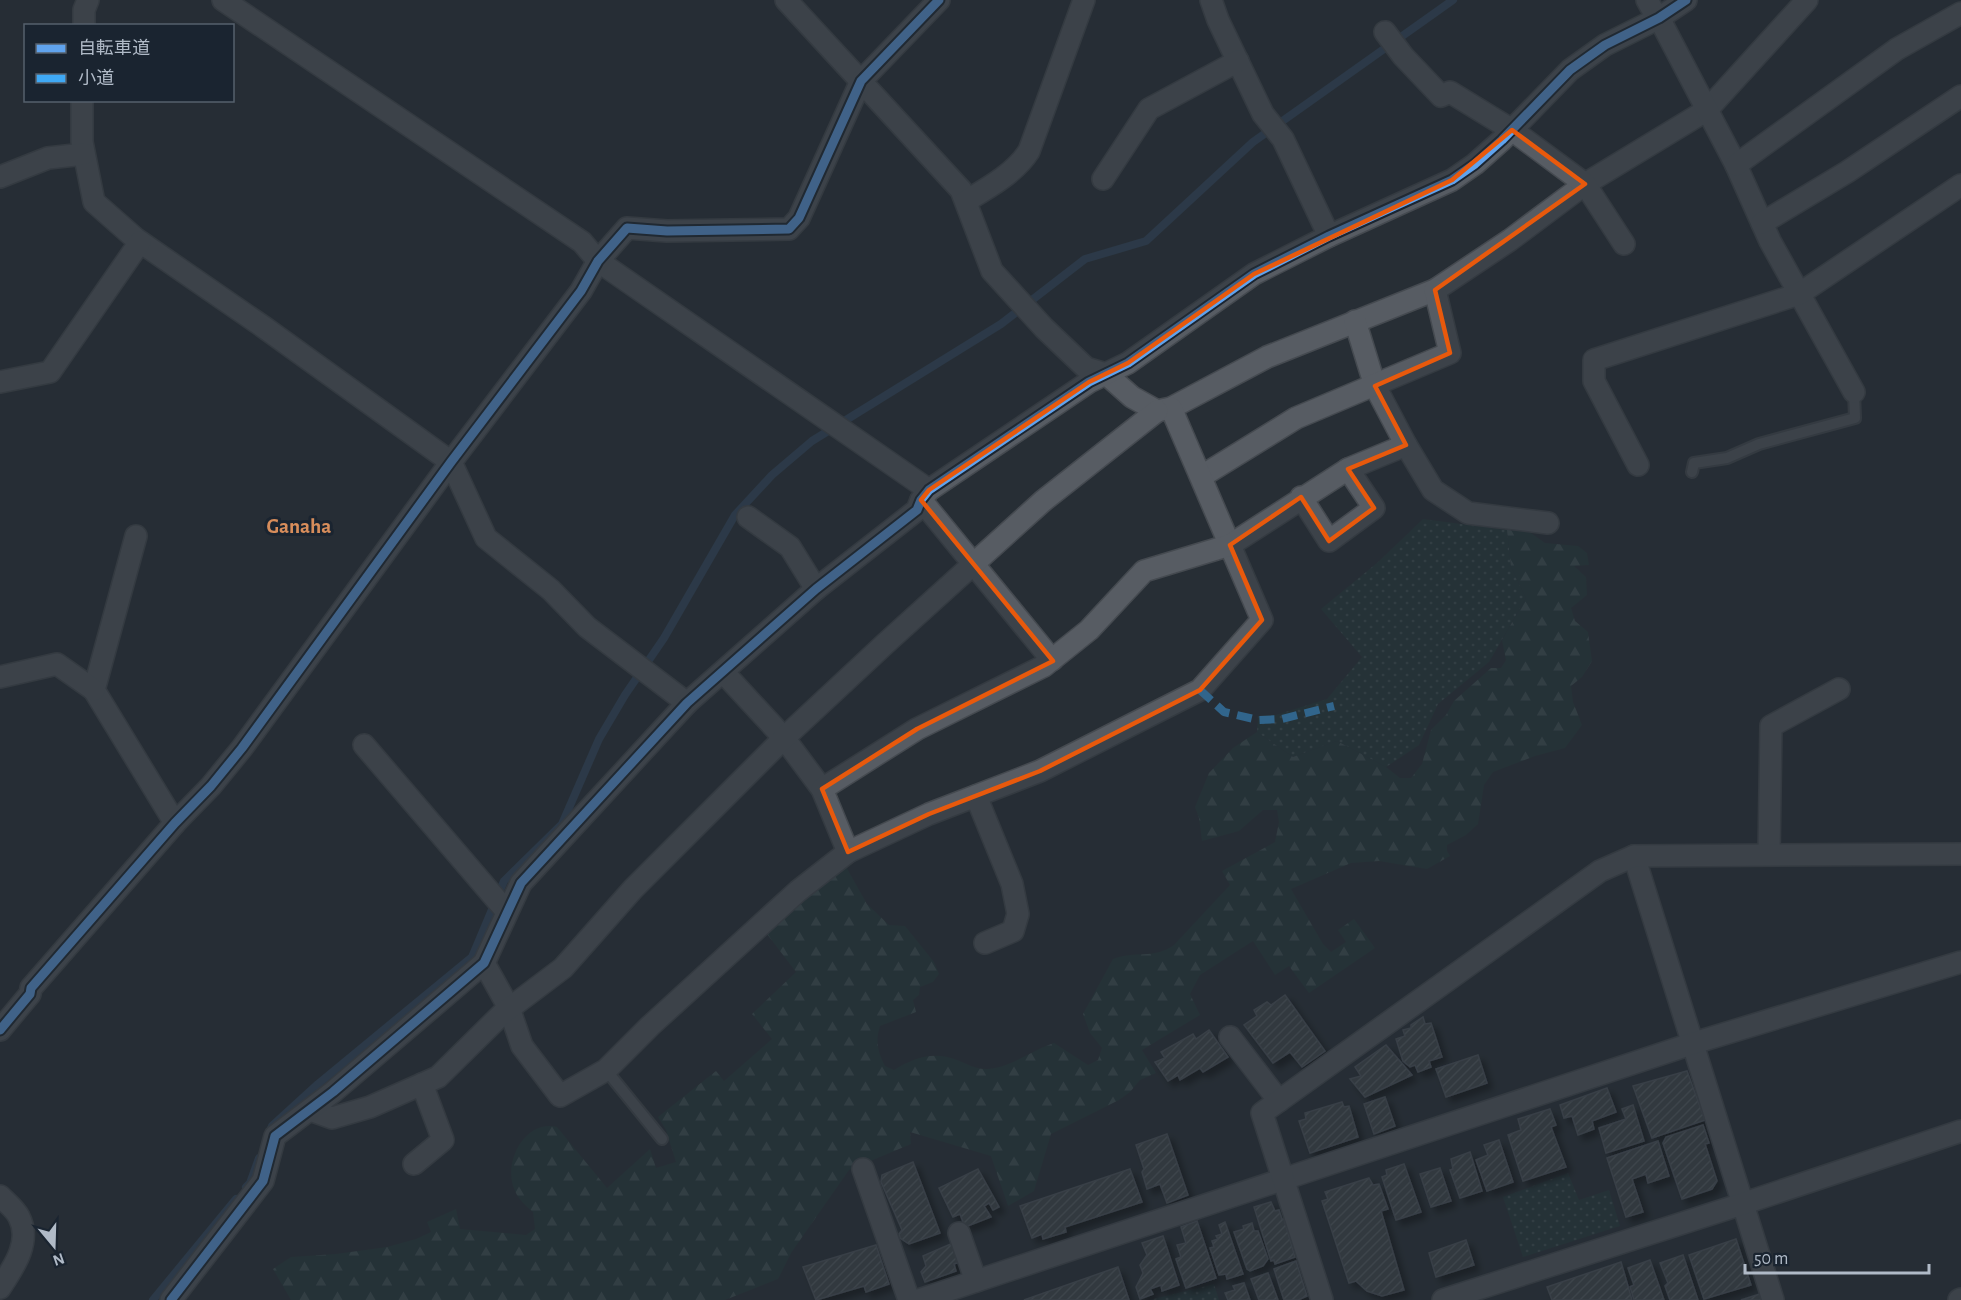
<svg xmlns="http://www.w3.org/2000/svg" width="1961" height="1300" viewBox="0 0 1961 1300" font-family="'Alegreya Sans','Noto Sans JP',sans-serif">
<defs>
<pattern id="grass-dots" width="8" height="8" patternUnits="userSpaceOnUse" patternTransform="scale(1.5)"><rect width="8" height="8" fill="#24383b"/><path d="M2 2h.1M6 6h.1" fill="none" stroke="#415356" stroke-width="1.8" stroke-linecap="round"/></pattern>
<pattern id="forest-firs" width="22" height="20" patternUnits="userSpaceOnUse" patternTransform="scale(1.5)"><rect width="22" height="20" fill="#24383b"/><path d="M5 1l3.5 6h-7zM16 11l3.5 6h-7z" fill="#415356"/></pattern>
<pattern id="building-hatch" width="6" height="6" patternUnits="userSpaceOnUse" patternTransform="scale(1.5)"><rect width="6" height="6" fill="#41474d"/><path d="M-1 1l2-2M0 6l6-6M5 7l2-2" fill="none" stroke="#5a5f65"/></pattern>
<filter id="shadow"><feDropShadow dx="5.5" dy="5.5" stdDeviation="3" flood-color="#0009"/></filter>
</defs>
<rect width="100%" height="100%" fill="#272e35"/>
<g fill="url(#grass-dots)">
<polygon points="1423,519 1507,530 1511,567 1526,598 1489,662 1438,704 1419,745 1386,767 1337,741 1293,757 1257,732 1258,716 1276,715 1327,699 1362,657 1321,609 1377,563"/>
<polygon points="1568,1173 1579,1200 1609,1190 1620,1226 1523,1257 1503,1197"/>
<polygon points="1214,1284 1219,1300 1149,1300"/>
</g>
<path fill="url(#forest-firs)" d="M1507 530 1528 531 1545 543 1578 546 1587 553 1589 565 1574 566 1586 577 1587 595 1571 608 1575 621 1588 632 1592 661 1582 677 1571 686 1573 702 1582 725 1565 748 1535 756 1493 772 1484 785 1478 824 1466 835 1447 845V851L1450 856 1427 869 1379 861 1351 863 1291 889 1323 944 1331 952 1346 942 1338 930 1354 919 1375 948 1309 993 1289 966 1275 975 1253 941 1200 975 1190 994 1200 1015 1142 1050 1156 1073 1140 1080 1130 1092 1119 1100 1051 1134 1034 1191 1008 1206 991 1156 910 1132 911 1144 849 1170 791 1253 778 1279 725 1300H291L273 1269 291 1257 336 1254 387 1247 416 1239 431 1232 427 1222 456 1209 460 1229 526 1235 535 1229 533 1212C526 1206 519 1200 515 1191 502 1164 524 1119 557 1127L607 1188 650 1149 656 1168 676 1162 666 1130 658 1117 716 1071 724 1081 772 1039 752 1014 796 972 764 930 845 865 867 904 889 925 905 926 934 962 939 974 933 982 920 987 919 995 913 1000 916 1012 880 1026C875 1042 878 1052 885 1066L894 1070C910 1060 928 1053 947 1057 962 1060 973 1070 988 1069 1012 1067 1032 1050 1054 1043L1088 1065 1098 1060 1102 1048 1090 1033 1083 1014 1113 959C1135 950 1153 960 1174 945L1230 885 1222 871 1275 842 1279 822 1277 810H1263L1239 831 1202 841 1199 818 1195 807 1209 773 1233 748 1257 732 1293 757 1337 741 1386 767 1400 778H1411L1422 764 1431 730 1446 715 1454 701 1491 668H1501L1506 660 1502 640 1526 598 1511 567Z"/>
<g fill="none" stroke-linecap="round" stroke-linejoin="round">
<g stroke="#33475f" stroke-width="8">
<polyline points="269,1133 272,1126 318,1084 472,957 504,881 562,824 599,739 625,695 664,638 735,515 772,475 812,441 1001,324 1085,259 1146,241 1253,142 1453,0"/>
<polyline points="246,1187 250,1183 259,1158"/>
<polyline points="153,1300 236,1199"/>
</g>
</g>
<g fill="url(#building-hatch)" stroke="#4f555d" stroke-width="1.5" filter="url(#shadow)">
<polygon points="1285,995 1325,1051 1302,1067 1290,1052 1273,1063 1244,1025 1257,1016 1254,1010 1267,1002 1271,1005"/>
<polygon points="1423,1017 1425,1024 1431,1023 1442,1057 1429,1061 1431,1067 1418,1072 1415,1065 1410,1067 1403,1061 1396,1039 1405,1036 1403,1030 1411,1028 1411,1025"/>
<polygon points="1209,1030 1228,1057 1203,1072 1200,1068 1180,1080 1178,1075 1168,1081 1155,1062 1165,1058 1161,1052 1193,1034 1196,1039"/>
<polygon points="1386,1045 1412,1075 1365,1097 1350,1079 1361,1076 1355,1067"/>
<polygon points="1478,1055 1487,1083 1446,1097 1436,1069"/>
<polygon points="1687,1071 1705,1120 1652,1138 1633,1086"/>
<polygon points="1607,1088 1616,1112 1592,1121 1594,1129 1578,1135 1572,1116 1564,1118 1560,1105"/>
<polygon points="1385,1097 1395,1126 1374,1134 1364,1104"/>
<polygon points="1342,1102 1344,1107 1349,1106 1358,1137 1310,1153 1299,1121 1306,1119 1305,1113"/>
<polygon points="1633,1105 1644,1141 1606,1153 1599,1128 1626,1119 1622,1109"/>
<polygon points="1550,1109 1556,1125 1551,1127 1566,1167 1523,1181 1508,1135 1521,1130 1518,1119"/>
<polygon points="1703,1125 1709,1143 1705,1144 1717,1181 1712,1189 1682,1199 1663,1143 1666,1137"/>
<polygon points="1167,1134 1188,1195 1167,1203 1160,1184 1147,1189 1142,1172 1144,1169 1136,1145"/>
<polygon points="1499,1140 1513,1182 1487,1191 1476,1160 1488,1155 1484,1145"/>
<polygon points="1658,1141 1669,1176 1648,1183 1646,1174 1632,1179 1643,1212 1626,1217 1607,1158"/>
<polygon points="1470,1152 1482,1191 1460,1198 1450,1170 1453,1169 1451,1159"/>
<polygon points="913,1162 940,1233 909,1244 900,1238 899,1234 902,1230 881,1182 882,1175"/>
<polygon points="1404,1164 1421,1212 1396,1220 1382,1177 1387,1175 1386,1170"/>
<polygon points="1440,1168 1451,1201 1431,1207 1420,1174"/>
<polygon points="978,1169 999,1207 993,1210 989,1203 984,1206 991,1217 965,1227 960,1214 953,1217 939,1188"/>
<polygon points="1130,1169 1142,1202 1065,1227 1066,1232 1043,1239 1042,1234 1032,1238 1020,1206"/>
<polygon points="1369,1178 1373,1185 1379,1184 1388,1209 1381,1211 1404,1290 1382,1296 1367,1291 1356,1281 1349,1283 1322,1201 1328,1199 1325,1192"/>
<polygon points="1271,1202 1275,1211 1279,1210 1282,1219 1284,1219 1295,1257 1275,1264 1274,1260 1271,1261 1254,1207"/>
<polygon points="1197,1221 1216,1278 1186,1288 1176,1259 1181,1257 1177,1245 1186,1243 1181,1227"/>
<polygon points="1225,1222 1243,1274 1227,1279 1226,1274 1219,1275 1210,1248 1214,1247 1212,1241 1218,1239 1216,1236 1222,1234 1219,1225"/>
<polygon points="1252,1223 1254,1231 1258,1231 1268,1259 1263,1266 1250,1271 1247,1269 1234,1232 1244,1229 1243,1226"/>
<polygon points="1163,1236 1179,1285 1162,1291 1161,1285 1150,1289 1153,1294 1140,1299 1136,1287 1143,1273 1140,1265 1147,1255 1142,1243"/>
<polygon points="1736,1239 1751,1285 1704,1299 1689,1255"/>
<polygon points="1466,1240 1474,1265 1436,1277 1429,1253"/>
<polygon points="953,1243 960,1262 954,1264 956,1271 925,1282 921,1272 926,1266 923,1256"/>
<polygon points="876,1245 889,1284 866,1292 864,1286 816,1300 803,1267"/>
<polygon points="1683,1255 1698,1300 1670,1300 1665,1286 1668,1283 1660,1263"/>
<polygon points="1650,1260 1664,1300 1634,1300 1630,1287 1634,1285 1628,1268"/>
<polygon points="1296,1261 1307,1296 1298,1300 1284,1300 1274,1269"/>
<polygon points="1621,1262 1632,1300 1552,1300 1547,1287"/>
<polygon points="1118,1267 1129,1300 1024,1300"/>
<polygon points="1268,1273 1278,1300 1259,1300 1251,1279"/>
<polygon points="1244,1283 1250,1300 1228,1300 1225,1293 1235,1290 1233,1286"/>
<polygon points="1760,1294 1762,1300 1741,1300"/>
</g>
<g fill="none" stroke-linecap="round" stroke-linejoin="round">
<defs>
<g id="service">
<polyline points="1692,472 1694,463 1727,458 1759,444 1855,418 1854,392"/>
<polyline points="606,1070 662,1139"/>
</g>
<g id="minor">
<polyline points="223,0 582,242 598,261 929,490"/>
<polyline points="786,0 961,190 992,271 1044,328 1086,368 1106,374 1132,397 1157,411 1171,408 1267,357 1435,290 1510,240 1585,184 1707,110 1807,0"/>
<polyline points="1211,0 1218,20 1263,114 1283,139 1329,236"/>
<polyline points="1647,0 1652,9"/>
<polyline points="1659,18 1736,165 1770,241 1854,392"/>
<polyline points="84,26 84,10 88,0"/>
<polyline points="1385,32 1403,56 1441,96 1450,92 1512,130 1585,184 1624,244"/>
<polyline points="82,100 82,142 94,202 136,239 265,328 451,462 486,538 551,590 587,627 687,703"/>
<polyline points="1736,165 1897,49 1961,13"/>
<polyline points="0,177 48,158 84,154"/>
<polyline points="1103,179 1149,109 1238,61"/>
<path d="M966 201C988 188 1015 173 1029 151L1084 0"/>
<polyline points="1762,223 1847,172 1961,96"/>
<polyline points="0,382 50,372 140,242"/>
<polyline points="1406,445 1433,490 1468,513 1548,523"/>
<polyline points="1638,465 1594,381 1594,360 1799,294 1961,185"/>
<polyline points="1348,469 1406,445 1375,386 1355,321"/>
<polyline points="1202,476 1296,418 1450,353 1435,290"/>
<polyline points="921,500 1052,660"/>
<polyline points="748,517 790,547 816,589"/>
<polyline points="136,536 94,690 175,823"/>
<polyline points="723,672 784,738 822,789 848,852 929,814 1040,771 1200,690 1262,620 1171,408"/>
<polyline points="0,677 57,664 94,690"/>
<polyline points="364,745 507,912"/>
<polyline points="822,789 917,729 1044,666 1089,630 1144,571 1230,545 1348,469 1374,508 1329,541 1301,497"/>
<polyline points="976,796 1012,884 1018,914 1013,931 985,943"/>
<polyline points="1769,854 1771,726 1839,689"/>
<polyline points="1634,856 1773,1300"/>
<polyline points="484,963 509,1008 522,1046 560,1096 606,1070 650,1026 798,891 848,852"/>
<polyline points="0,1030 30,994 31,988 175,823 211,786 242,748 451,462 581,291 598,261 627,228 667,231 789,229 799,218 861,81 939,0"/>
<polyline points="1230,1037 1279,1101"/>
<polyline points="310,1110 332,1118 370,1107 438,1077 502,1014 563,968 633,889 784,738 886,643 1043,501 1157,411"/>
<polyline points="414,1164 443,1140 422,1084"/>
<polyline points="863,1169 909,1300"/>
<path d="M0 1196C6 1202 16 1210 19 1217 32 1242 13 1268 0 1288"/>
<polyline points="959,1233 976,1281"/>
<polyline points="171,1300 263,1181 275,1136 333,1092 484,963 521,883 687,703 816,589 917,510 921,500 929,490 1089,382 1128,363 1254,274 1329,236 1452,180 1475,164 1502,140 1570,70 1605,45 1659,18 1686,0"/>
<polyline points="919,1300 1694,1043 1961,962"/>
<polyline points="1322,1300 1262,1113 1600,871 1634,856 1961,854"/>
<polyline points="1443,1300 1742,1204 1961,1131"/>
<polyline points="1959,1300 1961,1299"/>
</g>
</defs>
<use href="#service" stroke="#454a50" stroke-width="14"/>
<use href="#minor" stroke="#454a50" stroke-width="24"/>
<use href="#service" stroke="#575c63" stroke-width="10"/>
<use href="#minor" stroke="#575c63" stroke-width="21"/>
<polyline stroke="#3fa9f5" stroke-width="8" stroke-dasharray="15 8" stroke-linecap="butt" points="1200,690 1224,712 1258,720 1282,719 1334,706"/>
<defs>
<g id="cycleway">
<polyline points="0,1030 30,994 31,988 175,823 211,786 242,748 451,462 581,291 598,261 627,228 667,231 789,229 799,218 861,81 939,0"/>
<polyline points="171,1300 263,1181 275,1136 333,1092 484,963 521,883 687,703 816,589 917,510 921,500 929,490 1089,382 1128,363 1254,274 1329,236 1452,180 1475,164 1502,140 1570,70 1605,45 1659,18 1686,0"/>
</g>
</defs>
<use href="#cycleway" stroke="#1a2430" stroke-width="13"/>
<use href="#cycleway" stroke="#60a3ed" stroke-width="9"/>
</g>
<path d="M0 0H1961V1300H0ZM1512 130 1585 184 1435 290 1450 353 1375 386 1406 445 1348 469 1374 508 1329 541 1301 497 1230 545 1262 620 1200 690 1040 771 929 814 848 852 822 789 917 729 1053 661 921 500 929 490 1089 382 1128 363 1254 274 1452 180Z" fill="#272e35" fill-opacity=".55" fill-rule="evenodd"/>
<path fill="none" stroke="#e8590c" stroke-width="4.5" stroke-linejoin="round" d="M1512 130 1585 184 1435 290 1450 353 1375 386 1406 445 1348 469 1374 508 1329 541 1301 497 1230 545 1262 620 1200 690 1040 771 929 814 848 852 822 789 917 729 1053 661 921 500 929 490 1089 382 1128 363 1254 274 1452 180Z"/>
<g text-anchor="middle" dominant-baseline="central" stroke-width="6" stroke-linejoin="round" paint-order="stroke">
<g font-size="21" font-weight="bold" fill="#d78d5b" stroke="#1a2430">
<text x="299" y="526">Ganaha</text>
</g>
</g>
<rect x="24" y="24" width="210" height="78" fill="#1a2430" stroke="#56606c" stroke-width="1.5"/>
<rect x="36" y="44" width="30" height="9" fill="#60a3ed" stroke="#56606c" stroke-width="1.5"/>
<text x="78" y="54" font-size="18" fill="#b0bac7">自転車道</text>
<rect x="36" y="74" width="30" height="9" fill="#3fa9f5" stroke="#56606c" stroke-width="1.5"/>
<text x="78" y="84" font-size="18" fill="#b0bac7">小道</text>
<g transform="translate(54 1246) rotate(161)" stroke="#1a2430" stroke-width="4.5" paint-order="stroke">
<path d="M0-4.5L10 22L0 15L-10 22Z" fill="#b0bac7"/>
<text y="-9" font-size="16" font-weight="bold" text-anchor="middle" fill="#b0bac7">N</text>
</g>
<path d="M1745 1264v9h184v-9" fill="none" stroke="#b0bac7" stroke-width="3"/>
<text x="1754" y="1264" font-size="18" fill="#b0bac7" stroke="#1a2430" stroke-width="4.5" paint-order="stroke">50 m</text>
</svg>
